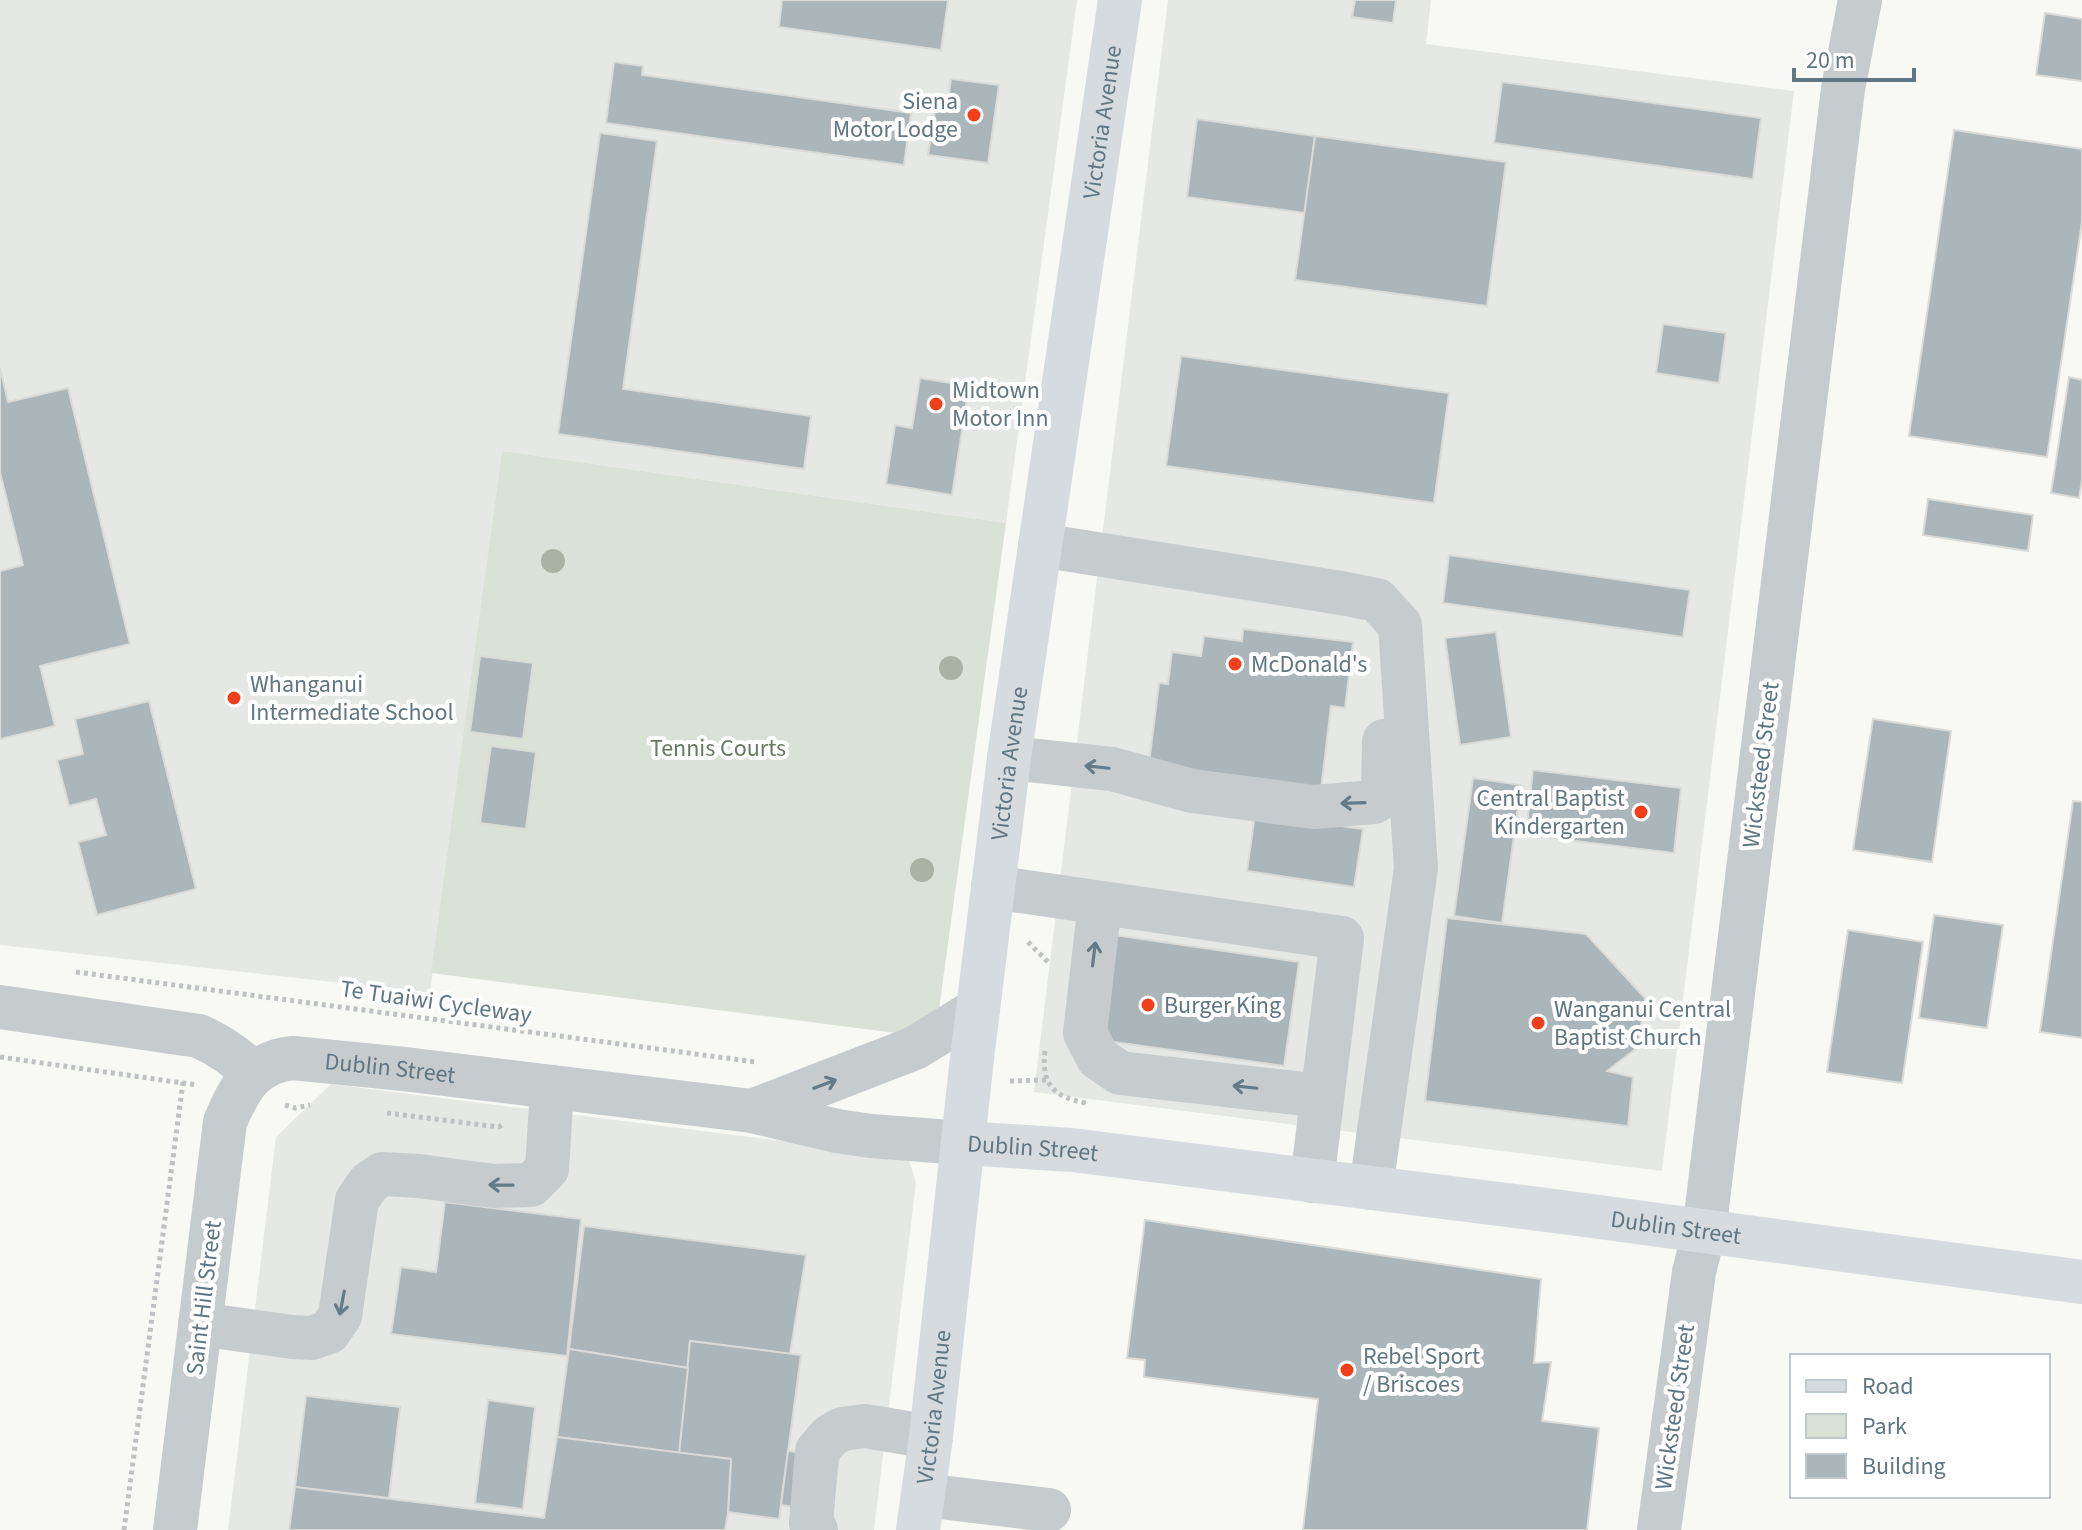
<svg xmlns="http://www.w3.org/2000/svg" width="2082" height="1530" viewBox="0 0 2082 1530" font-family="'Source Sans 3',sans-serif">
<rect width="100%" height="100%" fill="#f8f8f5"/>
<g fill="#e6e8e6">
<polygon points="0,0 1077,0 1006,523 502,451 430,993 0,945"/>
<polygon points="1168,0 1431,0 1426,44 1794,91 1662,1171 1034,1092"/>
<polygon points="331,1084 908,1157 916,1183 874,1530 228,1530 276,1137"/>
</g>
<polygon fill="#dae1d6" points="502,451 1006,523 935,1038 431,973"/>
<g fill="#abb6bb" stroke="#dadad7" stroke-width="2">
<polygon points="782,0 948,0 941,50 779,27"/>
<polygon points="1355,0 1396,0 1393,23 1352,17"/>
<polygon points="2045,13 2082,19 2082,81 2036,75"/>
<polygon points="614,62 643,66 642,75 911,113 904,165 606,123"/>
<polygon points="951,79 999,85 988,163 928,155 936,105 947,107"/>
<polygon points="1502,82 1761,118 1753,179 1494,143"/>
<polygon points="1197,119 1315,136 1305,213 1187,197"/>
<polygon points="1954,130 2082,149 2082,222 2047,457 1909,436"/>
<polygon points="600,133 657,141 623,389 811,416 804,469 558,434"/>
<polygon points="1315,136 1506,162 1487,306 1295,280"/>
<polygon points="1663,324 1726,333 1719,383 1656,373"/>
<polygon points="1181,356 1449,393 1434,503 1166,466"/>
<polygon points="0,368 8,402 68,388 130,644 40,666 55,726 0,739 0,571 23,565 0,472"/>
<polygon points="2069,377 2082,380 2082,480 2079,498 2051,493"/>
<polygon points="920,378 969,386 952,495 886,484 895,425 912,428"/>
<polygon points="1928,499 2033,515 2028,551 1923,535"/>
<polygon points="1449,555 1690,590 1683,637 1443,603"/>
<polygon points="1243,629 1353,642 1345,708 1331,706 1320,798 1149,764 1159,683 1168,684 1172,652 1201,656 1204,636 1242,641"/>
<polygon points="1496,632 1511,737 1460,745 1445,638"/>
<polygon points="480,656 533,663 523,739 470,732"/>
<polygon points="149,701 196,889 97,915 78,842 106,835 96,799 69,806 57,760 83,754 75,719"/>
<polygon points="1873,719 1951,731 1932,862 1853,850"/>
<polygon points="491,746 536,752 526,829 480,823"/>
<polygon points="1533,770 1681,788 1674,853 1526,835"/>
<polygon points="1473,778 1521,785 1502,923 1454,916"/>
<polygon points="2073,801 2082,802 2082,1038 2040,1032"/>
<polygon points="1255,814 1363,829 1354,887 1247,871"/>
<polygon points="1934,915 2003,925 1987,1028 1919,1018"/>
<polygon points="1447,918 1586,934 1645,998 1638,1047 1607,1071 1633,1077 1628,1126 1425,1101"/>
<polygon points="1848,930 1923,942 1902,1083 1827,1072"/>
<polygon points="1114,935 1299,962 1284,1066 1100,1040"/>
<polygon points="445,1202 581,1219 567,1356 391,1334 401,1267 436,1272"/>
<polygon points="1145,1220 1541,1279 1534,1363 1551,1362 1542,1421 1599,1428 1587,1530 1303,1530 1318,1399 1144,1377 1145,1360 1127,1358"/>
<polygon points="584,1226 806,1255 790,1354 690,1341 688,1368 569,1349"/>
<polygon points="690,1341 801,1355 779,1519 728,1512 731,1459 679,1453"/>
<polygon points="569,1349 688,1368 679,1453 557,1437"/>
<polygon points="306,1396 400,1407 389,1498 295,1487"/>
<polygon points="488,1400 535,1407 523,1509 475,1503"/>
<polygon points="557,1437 731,1459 728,1512 725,1530 289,1530 295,1487 544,1518"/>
<polygon points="788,1451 839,1457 832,1513 781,1505"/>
</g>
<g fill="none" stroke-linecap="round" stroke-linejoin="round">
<g stroke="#bfc2c4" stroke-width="5" stroke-dasharray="4 4" stroke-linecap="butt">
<polyline points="1028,942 1049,963"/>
<polyline points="76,972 756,1062"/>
<path d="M1045 1051C1041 1084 1053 1097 1086 1103"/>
<polyline points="0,1057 197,1085"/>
<polyline points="1010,1081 1046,1080"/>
<polyline points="285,1105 295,1108 310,1105"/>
<polyline points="387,1113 499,1127 503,1124"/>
<polyline points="124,1530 183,1082"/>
</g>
<g stroke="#c6cbce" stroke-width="44">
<polyline points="1040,545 1341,593 1377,600 1400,625 1416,868 1371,1188"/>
<polyline points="1009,758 1112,769 1192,791 1314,807 1374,802 1383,796 1384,741"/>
<polyline points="993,887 1342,938 1312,1181"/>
<polyline points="1100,903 1085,1033 1098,1058 1120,1073 1322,1096"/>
<path d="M0 1007 199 1036C221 1046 237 1057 254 1074"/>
<polyline points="752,1111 915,1048 978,1009"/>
<polyline points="200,1324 292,1337 312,1338 329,1332 340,1316 357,1200 369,1183 382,1174 419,1176 494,1186 531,1185 547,1169 552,1087"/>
<polyline points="923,1495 1049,1510"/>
<path id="s1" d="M175 1530 225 1122C240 1087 253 1062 293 1058L404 1069 752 1111 837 1131 871 1136 963 1143"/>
<polyline points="816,1530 811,1523 817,1451 830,1436 842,1429 865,1426 931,1437"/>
<polyline points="1659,1530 1694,1272 1704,1232 1843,89 1860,0"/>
</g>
<g stroke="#d5dbdf" stroke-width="44">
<path id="s2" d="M963 1143 1072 1150 1562 1212 2082 1282"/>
<path id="s3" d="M918 1530 931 1437 972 1058 1009 758 1120 0"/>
</g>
</g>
<g fill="#a8b3a3">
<circle cx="553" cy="561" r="12"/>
<circle cx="951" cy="668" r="12"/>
<circle cx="922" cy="870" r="12"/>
</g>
<defs><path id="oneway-shaft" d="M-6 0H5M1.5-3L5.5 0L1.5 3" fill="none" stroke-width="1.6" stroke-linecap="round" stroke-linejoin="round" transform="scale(2)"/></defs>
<g stroke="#657a87">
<use href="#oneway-shaft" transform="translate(1097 767) rotate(-174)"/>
<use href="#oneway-shaft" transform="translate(1353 803) rotate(178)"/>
<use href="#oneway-shaft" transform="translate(1094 954) rotate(-83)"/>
<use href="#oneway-shaft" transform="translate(825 1084) rotate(-21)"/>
<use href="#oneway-shaft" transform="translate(1245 1087) rotate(-174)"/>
<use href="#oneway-shaft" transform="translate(501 1185) rotate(-179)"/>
<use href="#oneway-shaft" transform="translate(342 1303) rotate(101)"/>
</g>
<g fill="#f23e1b" stroke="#fff" stroke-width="3">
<circle cx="974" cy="115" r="8"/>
<circle cx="936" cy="404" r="8"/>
<circle cx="1235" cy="664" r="8"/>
<circle cx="234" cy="698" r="8"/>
<circle cx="1641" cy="812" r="8"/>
<circle cx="1148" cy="1005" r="8"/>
<circle cx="1538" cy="1023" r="8"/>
<circle cx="1347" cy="1370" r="8"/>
</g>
<g text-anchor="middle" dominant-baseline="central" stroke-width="8" stroke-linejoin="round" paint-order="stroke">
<g font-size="24" fill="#607683" stroke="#fff" text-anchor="start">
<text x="958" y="101" text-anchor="end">Siena<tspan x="958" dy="28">Motor Lodge</tspan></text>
<text x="952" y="390">Midtown<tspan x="952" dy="28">Motor Inn</tspan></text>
<text x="1251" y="664">McDonald's</text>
<text x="250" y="684">Whanganui<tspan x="250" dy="28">Intermediate School</tspan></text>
<text x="1625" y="798" text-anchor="end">Central Baptist<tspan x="1625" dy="28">Kindergarten</tspan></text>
<text x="1164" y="1005">Burger King</text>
<text x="1554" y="1009">Wanganui Central<tspan x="1554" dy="28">Baptist Church</tspan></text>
<text x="1363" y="1356">Rebel Sport<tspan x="1363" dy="28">/ Briscoes</tspan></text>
</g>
<g font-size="24" fill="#607683" stroke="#fff">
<text stroke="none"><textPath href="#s3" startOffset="1420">Victoria Avenue</textPath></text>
<text stroke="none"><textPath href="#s3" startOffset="772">Victoria Avenue</textPath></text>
<text transform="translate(1761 765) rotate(-83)">Wicksteed Street</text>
<text transform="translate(436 1002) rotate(8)">Te Tuaiwi Cycleway</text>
<text stroke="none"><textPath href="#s1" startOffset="608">Dublin Street</textPath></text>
<text stroke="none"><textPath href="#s2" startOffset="70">Dublin Street</textPath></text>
<text stroke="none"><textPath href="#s2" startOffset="718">Dublin Street</textPath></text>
<text transform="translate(204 1298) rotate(-83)">Saint Hill Street</text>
<text stroke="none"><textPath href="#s3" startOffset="124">Victoria Avenue</textPath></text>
<text transform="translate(1675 1407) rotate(-82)">Wicksteed Street</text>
</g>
<g font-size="24" fill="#667a60" stroke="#fff">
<text x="718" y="748">Tennis Courts</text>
</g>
</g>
<rect x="1790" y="1354" width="260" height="144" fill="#ffffff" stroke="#bfc8cd" stroke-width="2"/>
<rect x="1806" y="1380" width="40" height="12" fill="#d5dbdf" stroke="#bfc8cd" stroke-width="2"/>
<text x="1862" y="1394" font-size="24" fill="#607683">Road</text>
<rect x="1806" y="1414" width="40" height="24" fill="#dae1d6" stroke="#bfc8cd" stroke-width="2"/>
<text x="1862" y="1434" font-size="24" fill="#607683">Park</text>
<rect x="1806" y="1454" width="40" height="24" fill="#abb6bb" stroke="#bfc8cd" stroke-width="2"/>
<text x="1862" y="1474" font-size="24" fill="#607683">Building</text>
<path d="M1794 68v12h120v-12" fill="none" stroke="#607683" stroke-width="4"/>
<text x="1806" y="68" font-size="24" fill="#607683" stroke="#ffffff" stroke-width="6" paint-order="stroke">20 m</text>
</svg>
